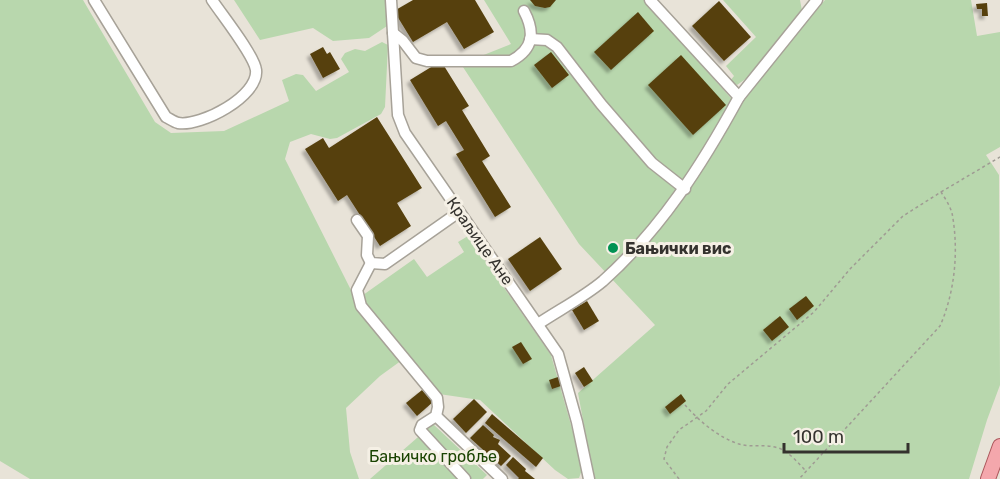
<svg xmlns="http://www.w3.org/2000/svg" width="1000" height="479" viewBox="0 0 1000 479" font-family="Rubik,sans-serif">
<defs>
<filter id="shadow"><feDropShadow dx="-3.5" dy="3.5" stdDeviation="1.5" flood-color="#0004"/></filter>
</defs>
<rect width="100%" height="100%" fill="#e8e3d8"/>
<g fill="#b8d7ad">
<polygon points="0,0 83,0 155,122 171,133 224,131 289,101 282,80 296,74 303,75 316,91 349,72 341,59 345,53 355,49 365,51 382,42 388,45 385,107 381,114 337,138 330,139 311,134 290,142 285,159 356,300 414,259 427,277 464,252 458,242 468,236 551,355 583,467 579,478 568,479 555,470 480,400 439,394 409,355 380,376 346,408 350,452 359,479 30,479 0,461"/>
<polygon points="234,0 386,0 387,26 369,38 333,41 313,28 260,40"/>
<polygon points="484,0 644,0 737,105 825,0 971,0 977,36 1000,32 1000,147 986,155 999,175 1000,385 987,420 969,479 594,479 578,393 655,325 579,244 461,64 511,44"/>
<polygon points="723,0 800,0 802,11 747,78 737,85 730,81 734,76 726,66 756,37"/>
<polygon points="433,424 487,475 483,479 370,479"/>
</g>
<g fill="#56400e" filter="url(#shadow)">
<polygon points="413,0 475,0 494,32 464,49 447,22 413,42 394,11"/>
<polygon points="530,0 556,0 550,7 545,8 535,6"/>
<polygon points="719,1 751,37 724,61 692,26"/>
<polygon points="987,3 988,16 982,16 982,9 977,9 976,4"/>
<polygon points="638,12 654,31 611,70 594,52"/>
<polygon points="323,47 327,54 330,52 340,69 323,78 310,54"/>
<polygon points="551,52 569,75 552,88 534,65"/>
<polygon points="681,55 726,105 693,135 648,85"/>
<polygon points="441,61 469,106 462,110 490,156 482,161 511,207 495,217 456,154 464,150 446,121 438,126 410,80"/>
<polygon points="377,117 422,188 397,203 411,226 380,246 347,195 338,201 305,149 323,138 329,148"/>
<polygon points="540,237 562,269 530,291 508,259"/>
<polygon points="806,296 814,306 797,320 789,309"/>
<polygon points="587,301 599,321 584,330 572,310"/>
<polygon points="780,316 789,327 772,341 763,330"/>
<polygon points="521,342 532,359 523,364 512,347"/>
<polygon points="584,367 593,381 584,387 575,373"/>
<polygon points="561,376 564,385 552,389 549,380"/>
<polygon points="422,390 433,402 417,416 406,403"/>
<polygon points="681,394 686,401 670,414 665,407"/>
<polygon points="474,399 487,412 466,433 453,419"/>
<polygon points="492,414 543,458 536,467 485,423"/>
<polygon points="483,425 494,435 493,437 500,440 498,444 511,456 501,466 470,438"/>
<polygon points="513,457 526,469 525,471 535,479 518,479 519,478 506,465"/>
</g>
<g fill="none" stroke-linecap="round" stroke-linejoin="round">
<defs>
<g id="minor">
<path d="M94 0 166 117C170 119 174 122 178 123 201 127 259 96 256 70 254 55 222 15 212 0"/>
<polyline points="391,0 398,115 405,133 558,354 577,422 589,479"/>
<polyline points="650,0 739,97 817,0"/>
<path d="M393 33 403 41 416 58 427 61H511C534 49 535 32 524 11"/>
<polyline points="530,39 547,40 557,47 601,104 652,163 685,189"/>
<polyline points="357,220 368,236 367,255 371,263 385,264 459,212"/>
<polyline points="371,263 357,290 361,306 437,398 438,407 436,416 422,425 420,430 465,479"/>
<path d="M538 324C559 310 584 297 603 281 661 229 702 165 739 97"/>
<polyline points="436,416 502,479"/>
</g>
<polyline id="major" points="988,479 1000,446"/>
</defs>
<use href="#minor" stroke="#a7a298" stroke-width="13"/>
<use href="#major" stroke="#ac585c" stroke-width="16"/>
<g stroke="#9f9b93" stroke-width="1.5" stroke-dasharray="3 3" stroke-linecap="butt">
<polyline points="941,192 1000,157"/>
<path d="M685 405C698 420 719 438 739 444 752 448 767 443 781 449 790 453 799 464 806 471"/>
<path d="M679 479 664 459 667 447 679 430 706 411 728 384 814 312 850 269 903 216 941 192C945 198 950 206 952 213 959 250 955 292 940 326L799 479"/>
</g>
<use href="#minor" stroke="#fff" stroke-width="10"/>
<use href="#major" stroke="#f4a7ac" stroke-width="14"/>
</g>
<circle fill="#009253" stroke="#f5f0e5" stroke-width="2" cx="613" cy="248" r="6"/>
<g text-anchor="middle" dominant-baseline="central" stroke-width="6" stroke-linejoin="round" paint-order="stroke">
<g font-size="16" fill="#34322e" stroke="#f5f0e5">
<text transform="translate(480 241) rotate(55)">Краљице Ане</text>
</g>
<g font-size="16" font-weight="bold" fill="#34322e" stroke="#f5f0e5" text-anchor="start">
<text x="625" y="248">Бањички вис</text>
</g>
<g font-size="16" fill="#1a4302" stroke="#f5f0e5">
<text x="433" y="456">Бањичко гробље</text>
</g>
</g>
<path d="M784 443v9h124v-9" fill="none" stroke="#34322e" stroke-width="3"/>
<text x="793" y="443" font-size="18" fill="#34322e" stroke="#f5f0e5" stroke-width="4.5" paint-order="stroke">100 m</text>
</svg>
